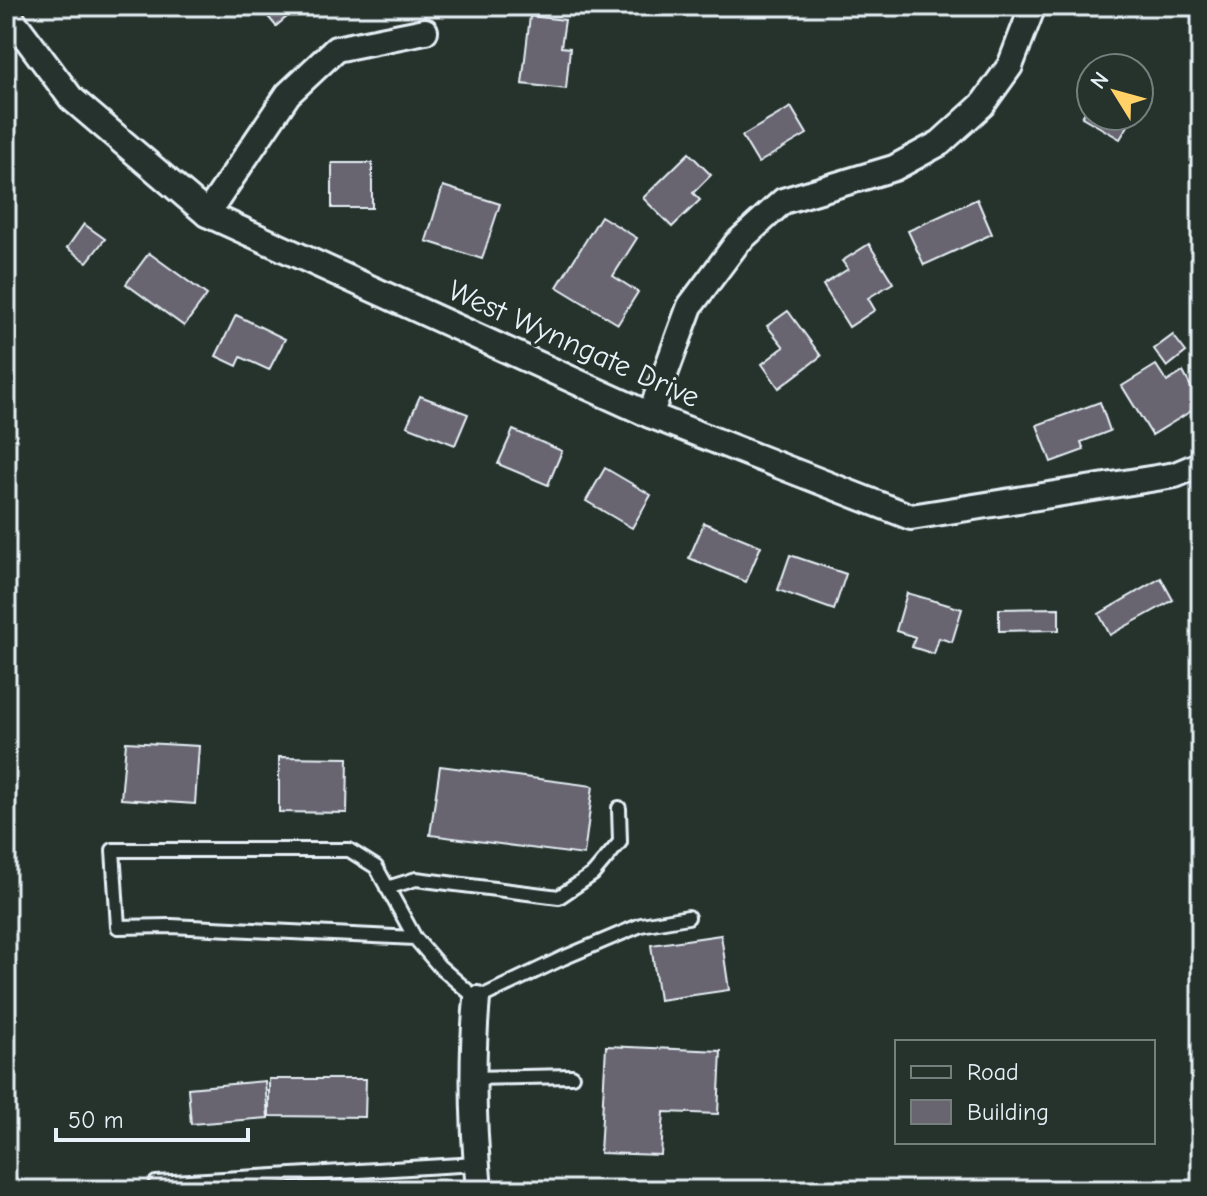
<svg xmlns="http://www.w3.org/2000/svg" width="1207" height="1196" viewBox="0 0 1207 1196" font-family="'Comic Neue',sans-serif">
<rect width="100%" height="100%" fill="#26332d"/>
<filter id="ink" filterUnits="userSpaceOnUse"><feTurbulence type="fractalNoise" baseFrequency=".0125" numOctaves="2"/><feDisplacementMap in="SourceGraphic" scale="16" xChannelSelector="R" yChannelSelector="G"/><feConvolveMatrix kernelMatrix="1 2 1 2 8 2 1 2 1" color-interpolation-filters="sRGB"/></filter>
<g filter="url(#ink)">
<g fill="#686571" stroke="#e8f1f8" stroke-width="2">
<polygon points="259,6 300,6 276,26"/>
<polygon points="530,16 565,20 561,47 570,48 566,89 522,84"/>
<polygon points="1139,82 1150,88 1139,107"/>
<polygon points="1091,102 1091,116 1134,116 1120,139 1082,117"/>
<polygon points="791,107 807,134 758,163 742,136"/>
<polygon points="689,153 711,175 693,193 700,200 672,227 643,198"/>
<rect x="332" y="163" width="40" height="45"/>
<polygon points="443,186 500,204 482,259 426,241"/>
<polygon points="977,199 992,234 924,265 908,231"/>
<polygon points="601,216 637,238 613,276 638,292 618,324 557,287"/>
<polygon points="84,224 105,239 87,262 67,248"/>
<polygon points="869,244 893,283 868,298 875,310 849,327 823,285 848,269 842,261"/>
<polygon points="149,253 207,295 184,326 126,284"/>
<polygon points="788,311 821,356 779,388 762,364 784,347 767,326"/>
<polygon points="236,315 285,339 269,370 241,357 237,366 216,356"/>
<polygon points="1173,335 1186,352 1167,367 1154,349"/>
<polygon points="1156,365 1167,382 1183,372 1201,405 1152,435 1122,386"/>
<polygon points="420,396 468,414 455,445 407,426"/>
<polygon points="1100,402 1110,431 1081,442 1084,450 1051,462 1037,425"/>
<polygon points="513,430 562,451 548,485 498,464"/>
<polygon points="605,468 651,495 632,528 586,501"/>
<polygon points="704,523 761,546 746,582 689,558"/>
<polygon points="790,555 846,574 834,610 778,590"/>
<polygon points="1161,578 1173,600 1110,635 1099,614"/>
<polygon points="907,593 962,609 952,642 939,638 934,654 912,647 915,637 896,631"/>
<polygon points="1059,608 1059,630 999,631 999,609"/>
<polygon points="126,742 199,746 195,804 121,799"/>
<polygon points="279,757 348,758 347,813 279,812"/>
<polygon points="440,766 593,786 584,855 430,835"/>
<polygon points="721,935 729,990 659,1000 651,945"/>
<polygon points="606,1046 721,1051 718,1114 664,1112 661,1155 600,1153"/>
<polygon points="269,1079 366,1079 365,1117 269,1116"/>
<polygon points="265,1081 268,1118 191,1124 188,1088"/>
</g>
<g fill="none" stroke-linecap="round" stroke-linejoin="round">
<defs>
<g id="service">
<polyline points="387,888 416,879 559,897 593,874 620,842 619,808"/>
<polyline points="415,938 171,926 118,927 113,850 349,850 376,867 415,938 439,966 477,999 563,958 641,925 688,917"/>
<polyline points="472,1078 572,1076"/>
<polyline points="156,1183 477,1164"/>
</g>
<g id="minor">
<polyline points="6,11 71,98 207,214 650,415 911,517 1175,475 1201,464"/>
<polyline points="207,214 288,94 336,49 425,31"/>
<polyline points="650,415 690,306 737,243 783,201 894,168 940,143 982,105 1010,66 1033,6"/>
<path d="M477 999C471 1063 473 1126 479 1190"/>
</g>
</defs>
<use href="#service" stroke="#e8f1f8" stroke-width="18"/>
<use href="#minor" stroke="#e8f1f8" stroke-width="30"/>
<use href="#service" stroke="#26332d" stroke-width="12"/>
<use href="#minor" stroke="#26332d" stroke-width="24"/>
</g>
</g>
<g text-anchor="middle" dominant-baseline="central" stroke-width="7" stroke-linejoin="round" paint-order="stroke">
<g font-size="30" fill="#e8f1f8" stroke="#26332d">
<text transform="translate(574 344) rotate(24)">West Wynngate Drive</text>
</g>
</g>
<rect width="1207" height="1196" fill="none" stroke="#26332d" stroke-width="32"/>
<rect x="16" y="16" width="1175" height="1164" fill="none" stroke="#e8f1f8" stroke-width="3" filter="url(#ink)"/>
<rect x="895" y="1040" width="260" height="104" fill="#26332d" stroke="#747f7e" stroke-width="2"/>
<rect x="911" y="1066" width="40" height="12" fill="#26332d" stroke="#747f7e" stroke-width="2"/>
<text x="967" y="1080" font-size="24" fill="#e8f1f8">Road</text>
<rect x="911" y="1100" width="40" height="24" fill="#686571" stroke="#747f7e" stroke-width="2"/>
<text x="967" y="1120" font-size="24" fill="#e8f1f8">Building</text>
<g transform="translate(1115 92) rotate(307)"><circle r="38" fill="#26332d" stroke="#747f7e" stroke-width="2"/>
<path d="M0-6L14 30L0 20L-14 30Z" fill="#ffd166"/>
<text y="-12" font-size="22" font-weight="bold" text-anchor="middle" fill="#e8f1f8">N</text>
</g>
<path d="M56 1128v12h192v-12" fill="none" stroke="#e8f1f8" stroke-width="4"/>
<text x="68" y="1128" font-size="24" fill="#e8f1f8" stroke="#26332d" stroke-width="6" paint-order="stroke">50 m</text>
</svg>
